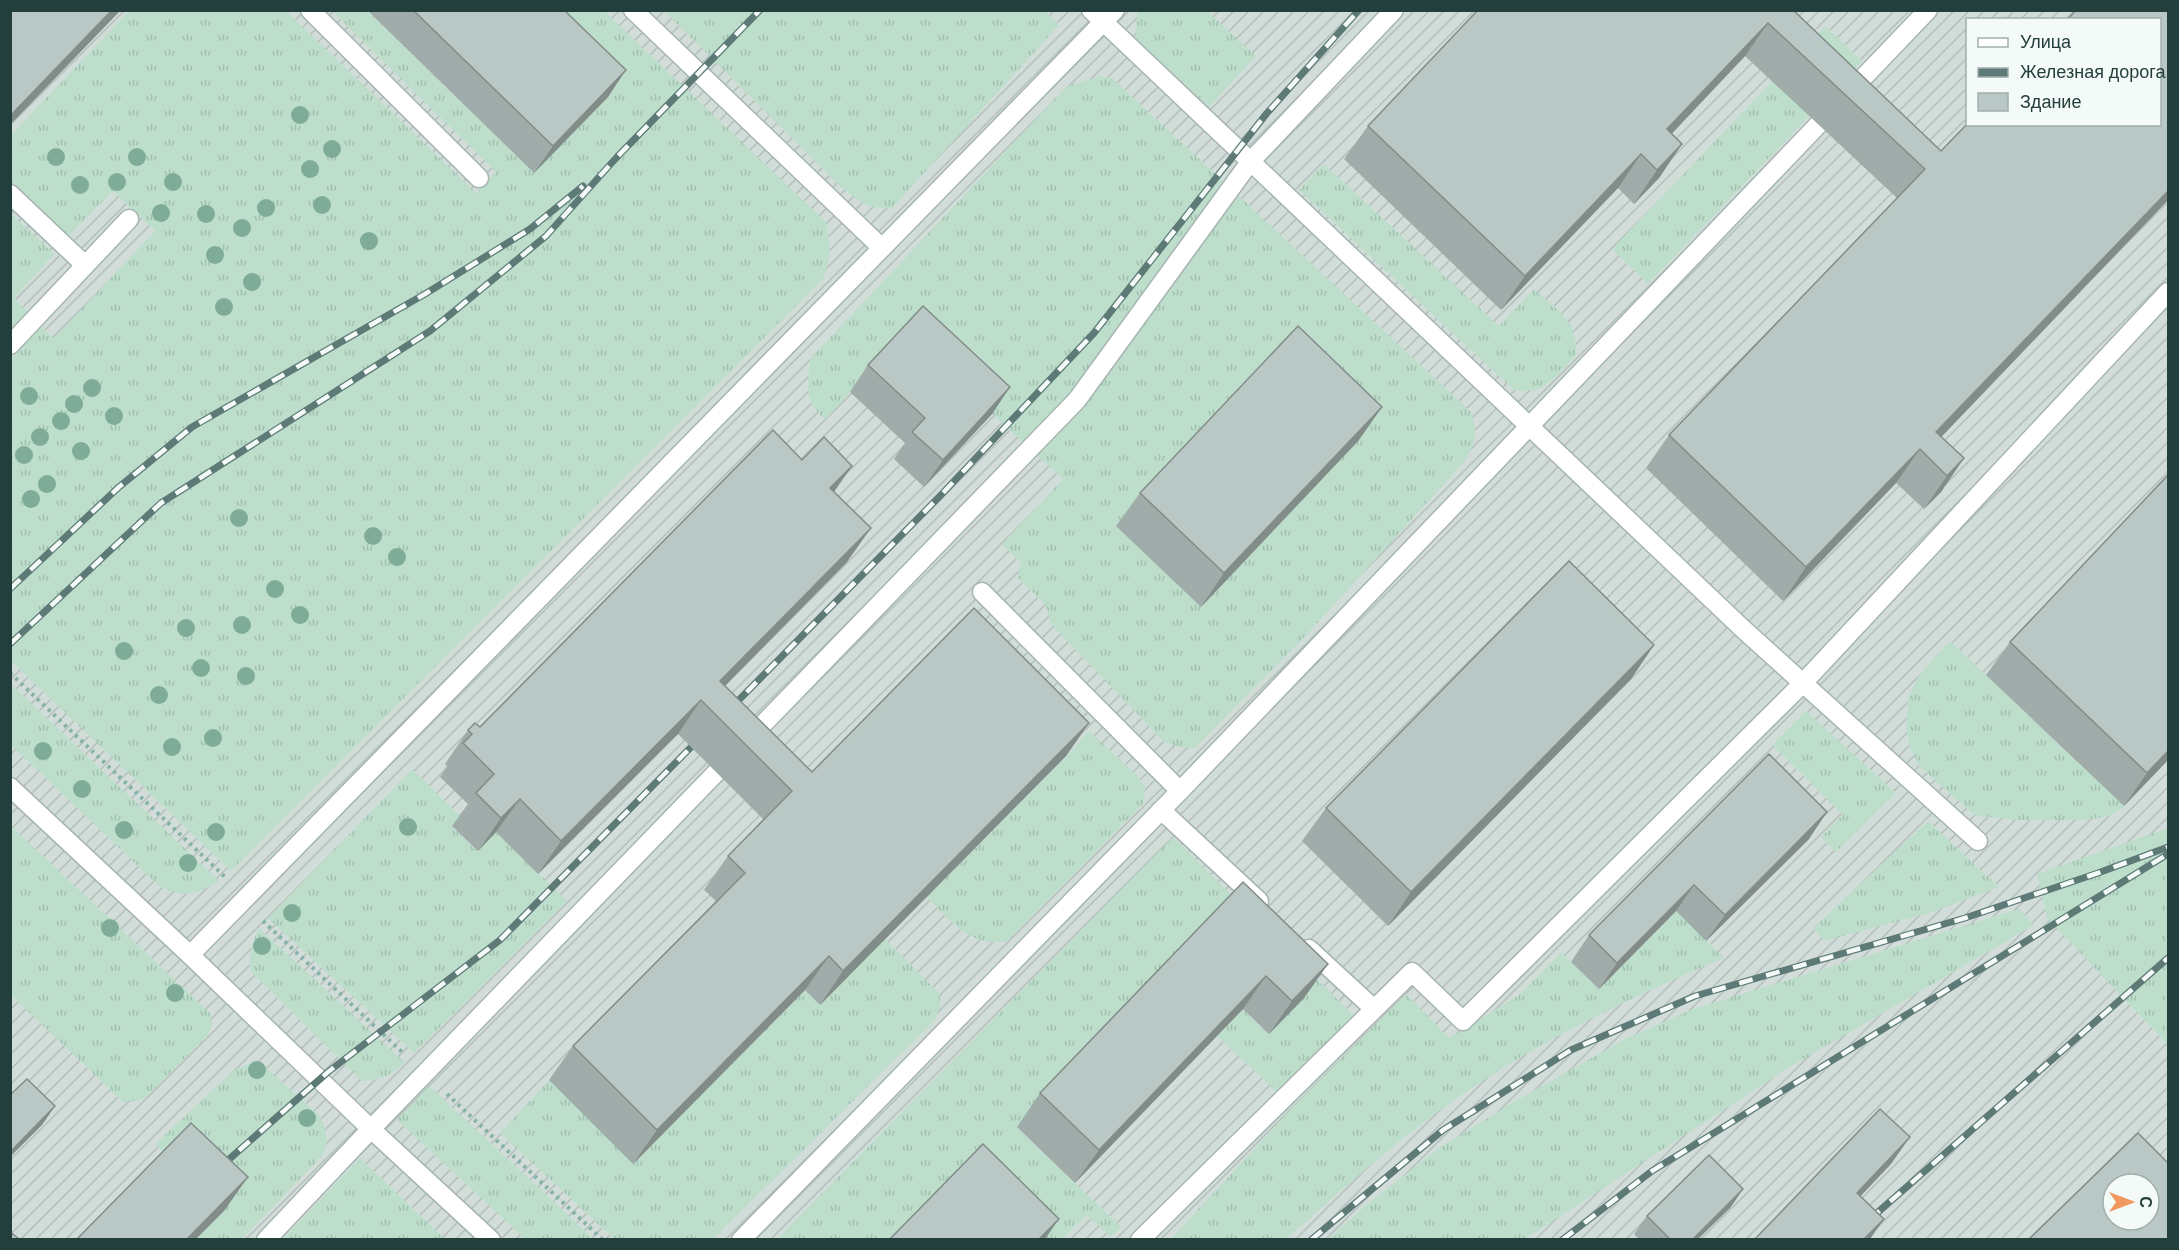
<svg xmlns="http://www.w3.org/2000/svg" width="2179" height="1250" viewBox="0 0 2179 1250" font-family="'DM Sans',sans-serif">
<defs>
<pattern id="industrial-furrows" width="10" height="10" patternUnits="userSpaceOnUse" patternTransform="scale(1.5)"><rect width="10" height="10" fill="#d2ddda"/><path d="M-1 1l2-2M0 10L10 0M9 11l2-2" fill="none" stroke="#b4bfbc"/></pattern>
<pattern id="grass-tufts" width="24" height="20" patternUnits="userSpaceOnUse" patternTransform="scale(1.5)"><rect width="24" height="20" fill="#bddecb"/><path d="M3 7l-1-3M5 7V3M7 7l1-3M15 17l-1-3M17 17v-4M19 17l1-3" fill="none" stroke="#a2c0af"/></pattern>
</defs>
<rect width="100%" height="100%" fill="#e4edea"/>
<path fill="url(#industrial-furrows)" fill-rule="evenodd" d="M11 11H2168V1239H11ZM1968 20H2160V124H1968ZM2113 1184H2149V1220H2113Z"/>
<g fill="url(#grass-tufts)">
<path d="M1044 10 1059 25 893 207C867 211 861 202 841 187L664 11Z"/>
<polygon points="1141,10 1207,11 1256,56 1209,107 1136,39 1137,14"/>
<path d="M129 11H286L476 193 496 172 332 11H367L534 173 519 11H604L826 222C831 245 832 256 823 279L231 871 11 661V359L41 327 54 338 155 231 113 191 69 236 11 180 10 136Z"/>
<polygon points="1825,26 1862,61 1648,284 1612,249"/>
<path d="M1100 76 1112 78 1471 412C1478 435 1476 442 1464 462L1309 632 1195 748 1179 747 1164 742 1051 624 1046 605 1017 577 1021 563 1002 544 1063 479 904 333 825 420C804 400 807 386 810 359L1067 86Z"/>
<path d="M1324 164 1499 326 1534 289C1557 311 1579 320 1576 355 1557 375 1545 396 1514 390L1299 190Z"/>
<polygon points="10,213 54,254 14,298 28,312 11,330"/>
<polygon points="1950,641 2124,806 2110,816 2086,820 2016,820 1974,815 1920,767 1910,748 1906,726 1908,698 1919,675"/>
<path d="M11 684 219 881C195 895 185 899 159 886L11 745Z"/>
<polygon points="1806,711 1896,793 1836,852 1821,837 1843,815 1772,745"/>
<path d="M1089 731 1139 777 1145 787 1144 803 1007 941C972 949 949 919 926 897L1066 757Z"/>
<polygon points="412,769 461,817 452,826 478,851 496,832 567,901 414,1053 268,918"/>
<polygon points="1928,821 1999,887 1932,912 1824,941 1813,928"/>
<polygon points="10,825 210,1013 212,1025 208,1035 145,1098 124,1103 11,995"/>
<polygon points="2168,828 2168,1045 2047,918 2037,874"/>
<polygon points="1173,837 1356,1018 1279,1094 1217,1036 1243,1009 1269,1034 1219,916 1017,1127 1121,1227 1111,1237 1087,1215 1062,1239 776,1240"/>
<polygon points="2019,909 2034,925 1788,1068 1525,1239 1328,1239 1371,1201 1442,1146 1512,1103 1625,1039 1693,1009"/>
<path d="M1676 911 1724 958C1624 1000 1524 1048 1436 1113 1384 1152 1335 1195 1287 1239L1170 1240 1292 1108 1406 994 1449 1038 1519 995 1561 952 1599 989Z"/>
<path d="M259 928 405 1063C389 1075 383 1080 362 1081L251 972C248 955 251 944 259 928Z"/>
<polygon points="885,939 939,993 941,1004 935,1020 713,1239 614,1239 500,1133 549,1080 633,1163 805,990 820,1004"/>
<polygon points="248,1064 264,1066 319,1115 325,1128 327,1142 322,1156 241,1240 196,1239 224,1211 155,1144 233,1071"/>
<polygon points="429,1086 594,1239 525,1239 397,1120"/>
<polygon points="360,1158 445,1239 283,1239"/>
</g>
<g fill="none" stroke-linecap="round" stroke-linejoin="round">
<defs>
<g id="minor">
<polyline points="310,10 479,178"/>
<polyline points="633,10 882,248"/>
<polyline points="1091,10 1743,629 1978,841"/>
<polyline points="10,194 85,265"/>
<polyline points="10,345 129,219"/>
<polyline points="982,592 1180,791"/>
<polyline points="10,787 190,955 371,1129 266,1240"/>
<polyline points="1161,810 1259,901"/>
<polyline points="1309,949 1373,1008"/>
<polyline points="190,955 1115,10"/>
<polyline points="491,1240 371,1129 1077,400 1250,162 1394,10"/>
<polyline points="741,1240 1180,791 1928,10"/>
<polyline points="1140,1240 1412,972 1463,1021 1803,683 2168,292"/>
</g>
</defs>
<use href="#minor" stroke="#a6b5b2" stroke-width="21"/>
<g stroke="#84b1a9" stroke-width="4" stroke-dasharray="3 4.5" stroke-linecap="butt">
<polyline points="10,673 225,877"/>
<polyline points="263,921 402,1052"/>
<polyline points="447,1094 603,1240"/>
</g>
<use href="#minor" stroke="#fff" stroke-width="18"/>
<defs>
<g id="rail">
<polyline points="10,589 119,487 192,427 425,294 530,229 583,186"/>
<polyline points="10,644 161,503 430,331 546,236 617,157 760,10"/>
<polyline points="727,712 941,495 1094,333 1267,113 1359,10"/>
<polyline points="218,1169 328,1072 500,940 703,735"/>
<polyline points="1869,1220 2168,958"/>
<polyline points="1311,1240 1443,1130 1571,1050 1695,996 1965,918 2098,873 2168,847"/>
<polyline points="1562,1240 1652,1171 2168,854"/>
</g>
</defs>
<use href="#rail" stroke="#5e7a77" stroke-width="7"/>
<use href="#rail" stroke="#f4faf8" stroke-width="4.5" stroke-dasharray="14" stroke-linecap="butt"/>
</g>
<g fill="#7fac98">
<circle cx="300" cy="115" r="9"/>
<circle cx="332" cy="149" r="9"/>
<circle cx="56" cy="157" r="9"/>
<circle cx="137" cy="157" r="9"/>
<circle cx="310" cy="169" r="9"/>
<circle cx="117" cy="182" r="9"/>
<circle cx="173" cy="182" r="9"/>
<circle cx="80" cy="185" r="9"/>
<circle cx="322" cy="205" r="9"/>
<circle cx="266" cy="208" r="9"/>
<circle cx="161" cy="213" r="9"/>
<circle cx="206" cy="214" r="9"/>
<circle cx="242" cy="228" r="9"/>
<circle cx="369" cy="241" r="9"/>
<circle cx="215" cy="255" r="9"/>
<circle cx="252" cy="282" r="9"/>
<circle cx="224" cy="307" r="9"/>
<circle cx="92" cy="388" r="9"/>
<circle cx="29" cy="396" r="9"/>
<circle cx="74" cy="404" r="9"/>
<circle cx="114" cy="416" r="9"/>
<circle cx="61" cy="421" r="9"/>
<circle cx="40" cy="437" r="9"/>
<circle cx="81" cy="451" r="9"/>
<circle cx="24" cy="455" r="9"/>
<circle cx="47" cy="484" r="9"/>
<circle cx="31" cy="499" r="9"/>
<circle cx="239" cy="518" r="9"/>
<circle cx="373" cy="536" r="9"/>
<circle cx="397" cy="557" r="9"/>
<circle cx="275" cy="589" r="9"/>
<circle cx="300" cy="615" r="9"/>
<circle cx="242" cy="625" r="9"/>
<circle cx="186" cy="628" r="9"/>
<circle cx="124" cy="651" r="9"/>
<circle cx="201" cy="668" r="9"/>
<circle cx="246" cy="676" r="9"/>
<circle cx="159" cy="695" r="9"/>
<circle cx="213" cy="738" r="9"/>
<circle cx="172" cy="747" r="9"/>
<circle cx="43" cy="751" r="9"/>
<circle cx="82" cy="789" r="9"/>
<circle cx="408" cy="827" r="9"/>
<circle cx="124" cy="830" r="9"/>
<circle cx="216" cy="832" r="9"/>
<circle cx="188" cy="863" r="9"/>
<circle cx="292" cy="913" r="9"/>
<circle cx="110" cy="928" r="9"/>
<circle cx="262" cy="946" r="9"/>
<circle cx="175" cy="993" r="9"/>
<circle cx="257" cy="1070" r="9"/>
<circle cx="307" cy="1118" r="9"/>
</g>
<g fill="#9faca9">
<polygon points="367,10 564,10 608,97 534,173"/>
<polygon points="1793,10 1941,151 2169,10 2169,199 1941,437 1964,458 1941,492 1924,509 1896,483 1783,601 1646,468 1669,435 1897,198 1745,56 1671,134 1682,144 1659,178 1634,204 1618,188 1501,310 1344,159 1368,126"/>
<polygon points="868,365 1010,387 992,414 924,487 894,459 905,443 850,392"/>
<polygon points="1359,440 1201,607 1116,526 1140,493"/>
<polygon points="2169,474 2169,759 2124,806 1986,675 2010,642"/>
<polygon points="834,492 847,562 725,686 812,772 1089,723 1066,756 820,1005 805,990 633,1164 549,1080 573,1046 716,901 704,890 728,856 764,820 678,734 538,874 496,832 478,851 452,826 468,804 440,777 447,766 445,764 468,730 480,727"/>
<polygon points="1654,645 1631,679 1388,926 1302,841 1326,808"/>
<polygon points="1769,754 1809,839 1706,941 1676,911 1599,989 1571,962 1589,935"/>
<polygon points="1243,882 1328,964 1304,998 1269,1034 1243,1009 1075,1183 1017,1127 1040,1093"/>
<polygon points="1743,1189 1730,1208 1698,1239 1639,1239 1634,1234 1647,1216"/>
</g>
<g fill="#828c89">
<polygon points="112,10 121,10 10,125 10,116"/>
<polygon points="1768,23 1745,56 1647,160 1667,129"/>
<polygon points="626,70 608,97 534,173 553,146"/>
<polygon points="1682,144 1659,178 1634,204 1657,170"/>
<polygon points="1641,154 1618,188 1501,310 1525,276"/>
<polygon points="2169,190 2169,199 1925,454 1936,432"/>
<polygon points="1010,387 992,414 924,487 943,460"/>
<polygon points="1382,407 1359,440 1201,607 1224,573"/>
<polygon points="1920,449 1896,483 1783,601 1806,567"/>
<polygon points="1964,458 1941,492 1924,509 1947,476"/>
<polygon points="852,466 829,499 830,488"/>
<polygon points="871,528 847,562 706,705 720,681"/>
<polygon points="1654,645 1631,679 1388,926 1411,892"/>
<polygon points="701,700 678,734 538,874 561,841"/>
<polygon points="1089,723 1066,756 820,1005 843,971"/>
<polygon points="2169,750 2169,759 2124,806 2147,773"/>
<polygon points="520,799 496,832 478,851 501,818"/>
<polygon points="1827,812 1809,839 1706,941 1725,915"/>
<polygon points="1694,885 1676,911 1599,989 1617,963"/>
<polygon points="829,956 805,990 633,1164 657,1130"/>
<polygon points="1328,964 1304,998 1269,1034 1292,1001"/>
<polygon points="1266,976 1243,1009 1075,1183 1099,1150"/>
<polygon points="55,1106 42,1125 10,1157 10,1152 12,1150"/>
<polygon points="1910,1137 1891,1164 1838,1220 1857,1193"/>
<polygon points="248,1177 224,1211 196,1239 187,1239"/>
<polygon points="1743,1189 1730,1208 1698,1239 1693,1239"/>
<polygon points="1059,1219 1045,1239 1039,1239"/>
<polygon points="1884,1219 1870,1239 1864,1239"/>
</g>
<g fill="#b9c8c4" stroke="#828c89" stroke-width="1.5" fill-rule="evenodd">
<polygon points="10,10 112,10 10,116"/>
<polygon points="413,10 564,10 626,70 553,146"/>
<polygon points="1478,10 1793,10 1941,151 1968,123 1968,124 2160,124 2160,20 2067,20 2076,10 2169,10 2169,190 1936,432 1964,458 1947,476 1920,449 1806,567 1669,435 1925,169 1768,23 1667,129 1682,144 1657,170 1641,154 1525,276 1368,126"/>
<polygon points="923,306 1010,387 943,460 912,432 925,418 868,365"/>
<polygon points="1298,326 1382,407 1224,573 1140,493"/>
<polygon points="773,430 802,460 824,437 852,466 830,488 871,528 720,681 812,772 974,608 1089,723 843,971 829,956 657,1130 573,1046 745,873 728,856 792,791 701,700 561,841 520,799 501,818 476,793 494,774 463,743 472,734 468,730 475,723 480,727"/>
<polygon points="2169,474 2169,750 2147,773 2010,642"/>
<polygon points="1569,561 1654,645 1411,892 1326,808"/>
<polygon points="1769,754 1827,812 1725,915 1694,885 1617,963 1589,935"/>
<polygon points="1243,882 1328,964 1292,1001 1266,976 1099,1150 1040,1093"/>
<polygon points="27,1079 55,1106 12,1150 10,1148 10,1095"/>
<polygon points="1880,1109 1910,1137 1857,1193 1884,1219 1864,1239 1755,1239"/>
<polygon points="191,1123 248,1177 187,1239 77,1239"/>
<path d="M2138 1133 2169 1164V1239H2029ZM2113 1184H2149V1220H2113Z"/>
<polygon points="983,1144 1059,1219 1039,1239 890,1239"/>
<polygon points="1709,1155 1743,1189 1693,1239 1670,1239 1647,1216"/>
<polygon points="13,1234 19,1239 10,1239 10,1236"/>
</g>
<rect width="2179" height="1250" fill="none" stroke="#233f3c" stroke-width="24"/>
<rect x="1966" y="18" width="195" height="108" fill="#f4faf8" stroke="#a0afad" stroke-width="1.5"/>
<rect x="1978" y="38" width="30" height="9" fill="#ffffff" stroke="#a0afad" stroke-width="1.5"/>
<text x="2020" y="48" font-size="18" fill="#233f3c">Улица</text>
<rect x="1978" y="68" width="30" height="9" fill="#5e7a77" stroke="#a0afad" stroke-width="1.5"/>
<text x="2020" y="78" font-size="18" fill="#233f3c">Железная дорога</text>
<rect x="1978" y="93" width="30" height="18" fill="#b9c8c4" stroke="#a0afad" stroke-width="1.5"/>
<text x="2020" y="108" font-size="18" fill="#233f3c">Здание</text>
<g transform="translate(2131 1202) rotate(90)"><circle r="28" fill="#f4faf8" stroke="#a0afad" stroke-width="1.5"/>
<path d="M0-4.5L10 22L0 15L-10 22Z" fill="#f1985e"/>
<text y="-9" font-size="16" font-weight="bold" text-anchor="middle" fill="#233f3c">С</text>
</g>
</svg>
